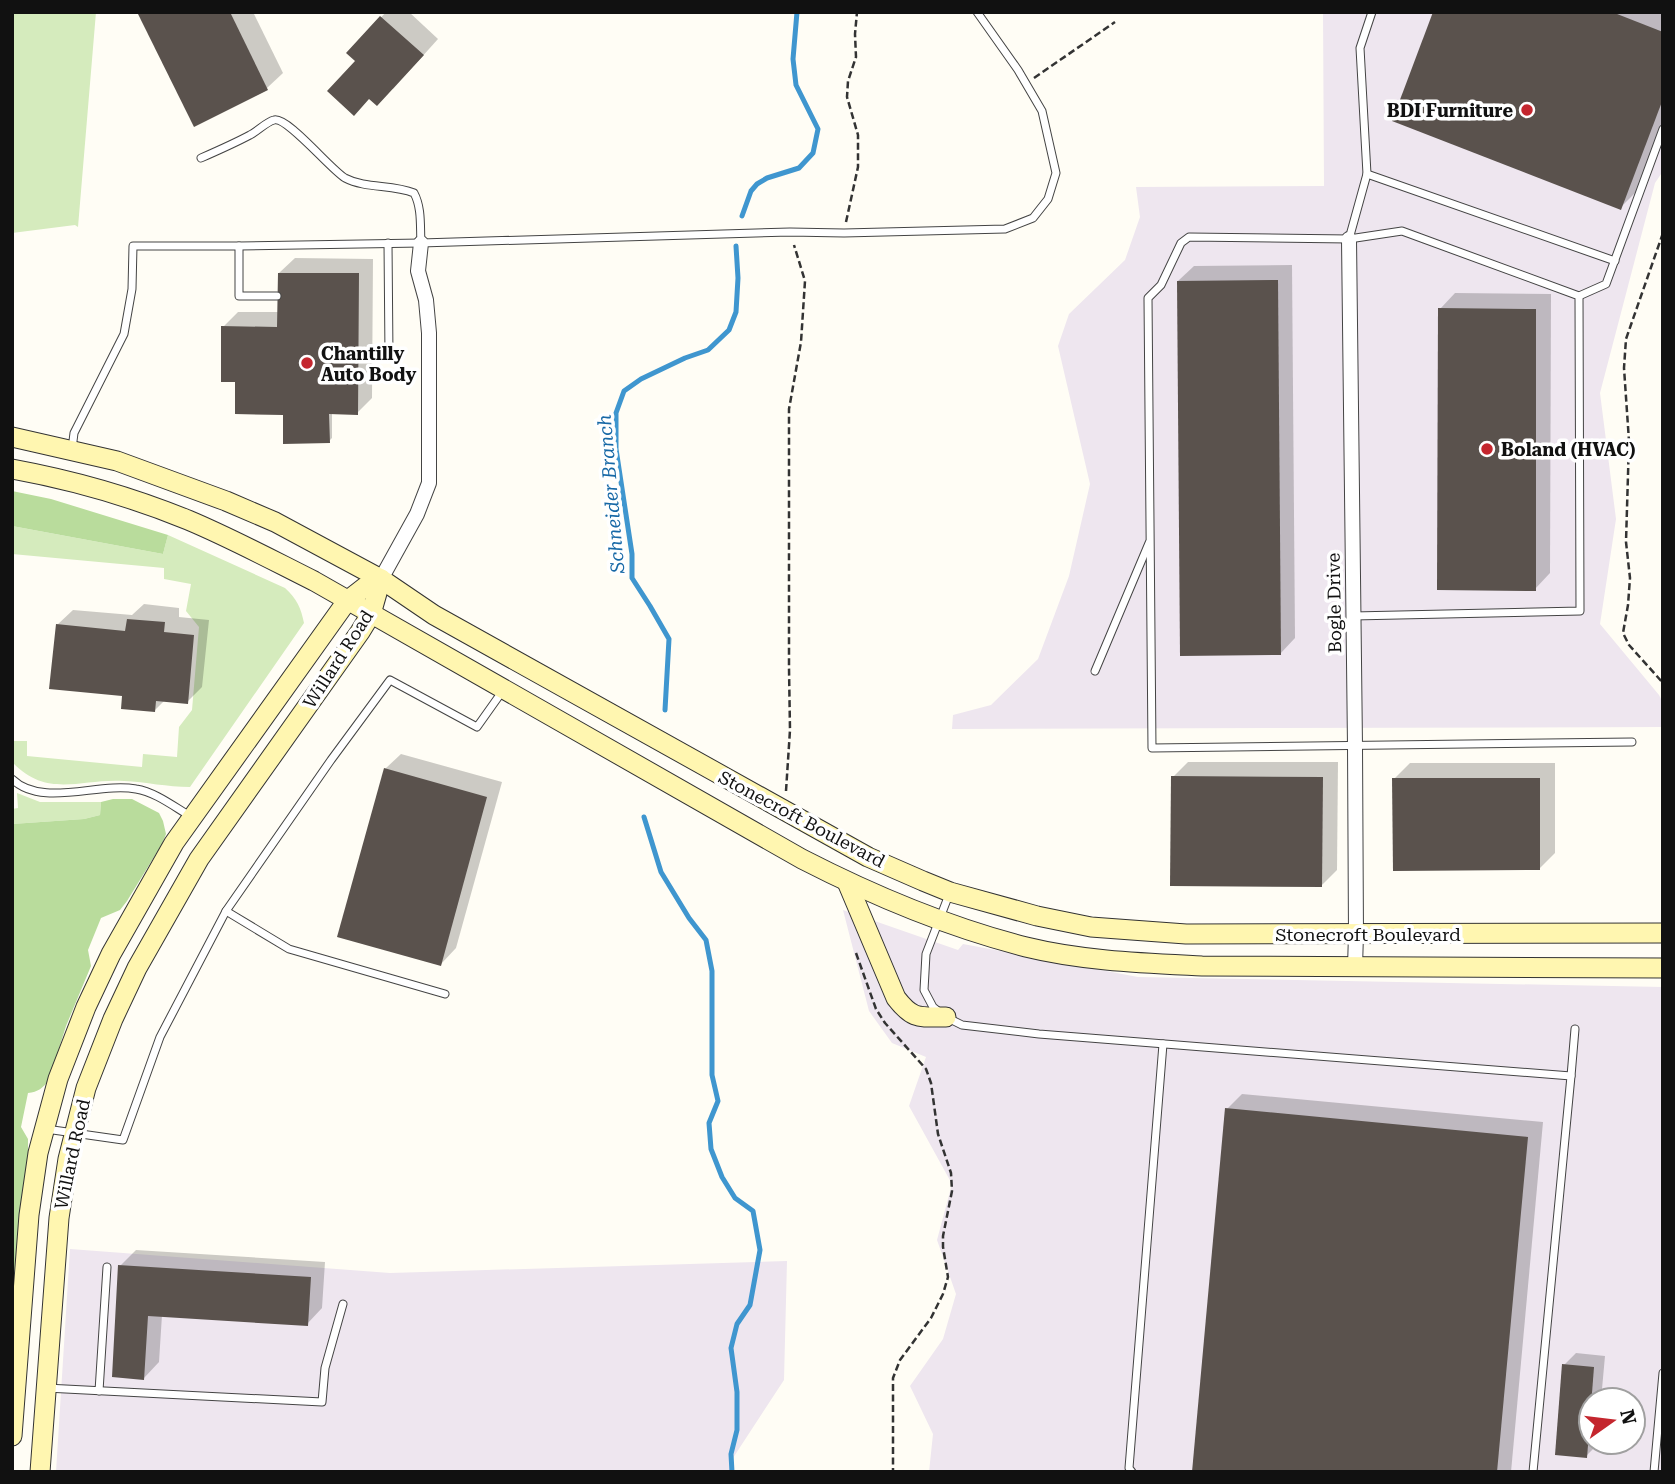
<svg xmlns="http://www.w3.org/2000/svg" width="1675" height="1484" viewBox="0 0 1675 1484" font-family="'Roboto Serif',serif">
<rect width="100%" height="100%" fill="#fffdf5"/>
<g fill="#eee6ef" fill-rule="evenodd">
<polygon points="1323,12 1663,12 1663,171 1655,183 1600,393 1616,519 1600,624 1659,695 1663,703 1663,727 952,729 953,715 991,705 1038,659 1069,576 1090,484 1058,346 1069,314 1125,260 1140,217 1136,187 1324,186"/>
<path d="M843 910 958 950 963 944 1138 977 1663 987V1472H929L933 1434 910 1386 943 1339 956 1294 937 1240 952 1184 909 1106 926 1057 892 1043 869 1011ZM1591 1400H1633V1442H1591Z"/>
<polygon points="70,1249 390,1273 787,1261 784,1380 731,1461 733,1472 56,1472"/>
</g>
<g fill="#d5ebbd">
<polygon points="12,12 96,12 78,227 75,225 12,233"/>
<path d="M12 526 163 554 168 535 285 588C297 599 301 608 304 623L190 787C167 787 146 782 124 781 82 778 48 799 13 763L12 741H27V756L142 767 143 754 177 757 179 727 192 710 199 627 186 611 191 584 164 579V568L12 554Z"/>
<polygon points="17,793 40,802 101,802 100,815 84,819 12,824 12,809 18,808"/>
</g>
<g fill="#b9dc9c">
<polygon points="12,491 51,499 168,535 163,554 12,526"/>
<path d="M113 799H132L159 813 163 821 166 834 162 844 127 901 120 910 101 918 88 950 91 966 66 1026 49 1080C43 1088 38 1092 28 1093L21 1127 28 1139V1159L20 1209 12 1329V824L84 819 100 815 101 802Z"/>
</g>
<g fill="#0003">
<polygon points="139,12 253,12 283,73 267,88 195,125"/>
<polygon points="386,12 409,12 438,39 393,89 349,53"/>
<polygon points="1435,12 1663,12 1663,121 1636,192 1620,208"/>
<polygon points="295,258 373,259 372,398 357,413 332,413 332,438 329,441 285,416 237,380 223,327 238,312 279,312 279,273"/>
<polygon points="1292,265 1295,638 1280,654 1178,281 1194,266"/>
<polygon points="1455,293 1551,294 1550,573 1535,589 1440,309"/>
<polygon points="144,604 179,608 179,617 209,620 202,687 187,702 165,700 155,710 124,695 57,625 73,610 132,615"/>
<polygon points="401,754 502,782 456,948 441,964 385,769"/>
<polygon points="1188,762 1338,762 1337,870 1322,885 1173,777"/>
<polygon points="1410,763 1555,763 1555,853 1540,868 1394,779"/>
<polygon points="1242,1094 1543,1122 1511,1472 1193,1472 1227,1109"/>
<polygon points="136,1250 325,1262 322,1308 307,1324 162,1315 159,1362 144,1378 120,1266"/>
<polygon points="1576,1353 1605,1356 1601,1400 1591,1400 1591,1442 1598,1442 1597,1445 1586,1456 1564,1365"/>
</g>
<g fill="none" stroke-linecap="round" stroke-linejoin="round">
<g stroke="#3f96cf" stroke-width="5">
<polyline points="742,216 751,191 757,184 767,178 799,168 813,153 818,129 796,85 793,59 797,12"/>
<polyline points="665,710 669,639 650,606 632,578 632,554 616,449 616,413 624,391 641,379 685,358 708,350 729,330 736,312 738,278 736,246"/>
<polyline points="644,817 661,872 689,918 706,940 712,971 712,1075 718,1101 709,1123 711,1149 722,1177 735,1198 753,1211 760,1250 750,1305 737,1324 731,1348 737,1392 737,1430 731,1454 732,1472"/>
</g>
</g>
<g fill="#5a524d">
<polygon points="137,12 230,12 268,90 194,127"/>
<polygon points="1433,12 1612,12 1663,32 1663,99 1621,210 1392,121"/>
<polygon points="380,16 424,55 377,106 369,99 354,116 327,91 355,61 346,53"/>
<polygon points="278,273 359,273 358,415 329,414 330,443 283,444 283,415 235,414 235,382 221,382 221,326 277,327"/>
<polygon points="1278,280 1281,655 1180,656 1177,281"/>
<polygon points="1438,308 1536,309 1536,591 1437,590"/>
<polygon points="127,619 165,622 164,632 194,635 188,704 156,701 155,712 121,709 122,696 49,689 56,624 125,631"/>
<polygon points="384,768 487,797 441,966 337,937"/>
<polygon points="1171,776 1323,777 1322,887 1170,886"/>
<polygon points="1392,778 1540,778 1540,870 1393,871"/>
<polygon points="1225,1108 1528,1137 1497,1472 1192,1472"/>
<polygon points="118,1265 311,1277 308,1326 148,1316 144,1380 112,1377"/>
<polygon points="1562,1364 1594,1367 1587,1458 1555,1455"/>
</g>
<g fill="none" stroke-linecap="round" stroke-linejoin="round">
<defs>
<g id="lane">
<path d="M201 158C217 151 235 143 250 135 258 131 266 122 274 120 287 116 330 169 345 178 366 189 392 184 414 193 422 208 420 226 421 243"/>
<polyline points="1367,174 1615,261"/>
<polyline points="1349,239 1367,174 1360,48 1372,12"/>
<polyline points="388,243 389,355"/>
<polyline points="239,246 239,296 277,296"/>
<polyline points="1579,296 1606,284 1663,129"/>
<polyline points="72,449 74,433 124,334 132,289 133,246 239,246 421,243 790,232 844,233 1005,229 1033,218 1048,199 1056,173 1042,111 1018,70 977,12"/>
<polyline points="1353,616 1580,611 1579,296 1402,231 1349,239 1189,237 1181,243 1161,285 1148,298 1152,748 1632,742"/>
<polyline points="1095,671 1149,543"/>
<path d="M12 779C42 808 98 782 136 789 155 792 173 806 190 816"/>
<polyline points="950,892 926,954 924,990 933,1007 946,1017 962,1025 1039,1034 1571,1076 1533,1472"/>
<polyline points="226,911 289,949 445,994"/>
<polyline points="1571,1076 1575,1029"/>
<polyline points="46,1129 123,1140 160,1037 226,911 331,760 390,680 477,727 504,689"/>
<polyline points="46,1388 322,1402 325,1368 343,1304"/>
<polyline points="99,1391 107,1267"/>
<polyline points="1132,1472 1129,1468 1163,1044"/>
<polyline points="1654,1472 1663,1373"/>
</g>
<g id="street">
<polyline points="1349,239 1355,746 1356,934 1355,967"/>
<polyline points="381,579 417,514 429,483 429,333 426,300 418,271 421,243"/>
</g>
<g id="secondary">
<polyline points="12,437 117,461 226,501 275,522 381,579 434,615 868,857 923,881 950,892 1037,916 1091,927 1186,934 1663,933"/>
<path d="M12 469C72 480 132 497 188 520 231 538 272 560 314 581L802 859C874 896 948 927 1026 947 1083 961 1143 963 1202 966L1663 968"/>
<path d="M847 882 896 998C913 1020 919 1017 946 1017"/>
<polyline points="12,1436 29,1215 38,1153 58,1079 86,1007 111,954 174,843 347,601 365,587 381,579"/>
<polyline points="40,1472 59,1218 68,1159 86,1088 113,1019 137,968 199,859 360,632 371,614 381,579"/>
</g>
</defs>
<use href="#lane" stroke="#444" stroke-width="9"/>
<use href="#street" stroke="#444" stroke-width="16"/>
<use href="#secondary" stroke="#333" stroke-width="21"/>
<g stroke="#333" stroke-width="2.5" stroke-dasharray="7 3.5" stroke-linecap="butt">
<polyline points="1034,78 1115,22"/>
<polyline points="846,222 858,167 858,135 847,97 848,81 856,57 855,34 857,12"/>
<polyline points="1663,233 1626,339 1624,368 1629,441 1626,542 1630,578 1628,605 1623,633 1629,645 1663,683"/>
<polyline points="786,791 790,730 789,668 789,409 801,342 805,281 794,245"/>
<polyline points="856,953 876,1009 885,1023 926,1069 931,1083 938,1134 951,1173 952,1191 943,1236 943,1247 948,1277 943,1294 931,1318 900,1360 893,1378 893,1472"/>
</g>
<use href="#lane" stroke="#fff" stroke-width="7"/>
<use href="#street" stroke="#fff" stroke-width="14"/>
<use href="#secondary" stroke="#fff6b0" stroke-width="19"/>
</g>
<g fill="#c4262e" stroke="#fff" stroke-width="2.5">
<circle cx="1527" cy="110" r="7"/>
<circle cx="307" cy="363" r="7"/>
<circle cx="1487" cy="449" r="7"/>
</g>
<g text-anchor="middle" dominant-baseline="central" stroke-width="7" stroke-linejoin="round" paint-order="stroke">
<g font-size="18" font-weight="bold" fill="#111" stroke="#fff" text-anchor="start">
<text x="1513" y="110" text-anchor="end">BDI Furniture</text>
<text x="321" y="353">Chantilly<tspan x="321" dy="21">Auto Body</tspan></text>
<text x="1501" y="449">Boland (HVAC)</text>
</g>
<g font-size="18" fill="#111" stroke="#fff">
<text transform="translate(1334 603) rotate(-91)">Bogle Drive</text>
<text transform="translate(338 659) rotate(-57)">Willard Road</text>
<text transform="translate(802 819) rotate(28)">Stonecroft Boulevard</text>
<text x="1368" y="934">Stonecroft Boulevard</text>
<text transform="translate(72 1154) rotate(-78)">Willard Road</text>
</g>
<g font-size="19" font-style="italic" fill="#1768a6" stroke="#fff">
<text transform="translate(611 494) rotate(-95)">Schneider Branch</text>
</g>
</g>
<rect width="1675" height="1484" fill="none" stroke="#111111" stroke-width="28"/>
<g transform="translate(1612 1421) rotate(76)"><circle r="33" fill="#ffffff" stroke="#a0a0a0" stroke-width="2"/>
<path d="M0-5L12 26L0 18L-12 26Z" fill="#c4262e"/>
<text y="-10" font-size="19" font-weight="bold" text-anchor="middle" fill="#111111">N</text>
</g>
</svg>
